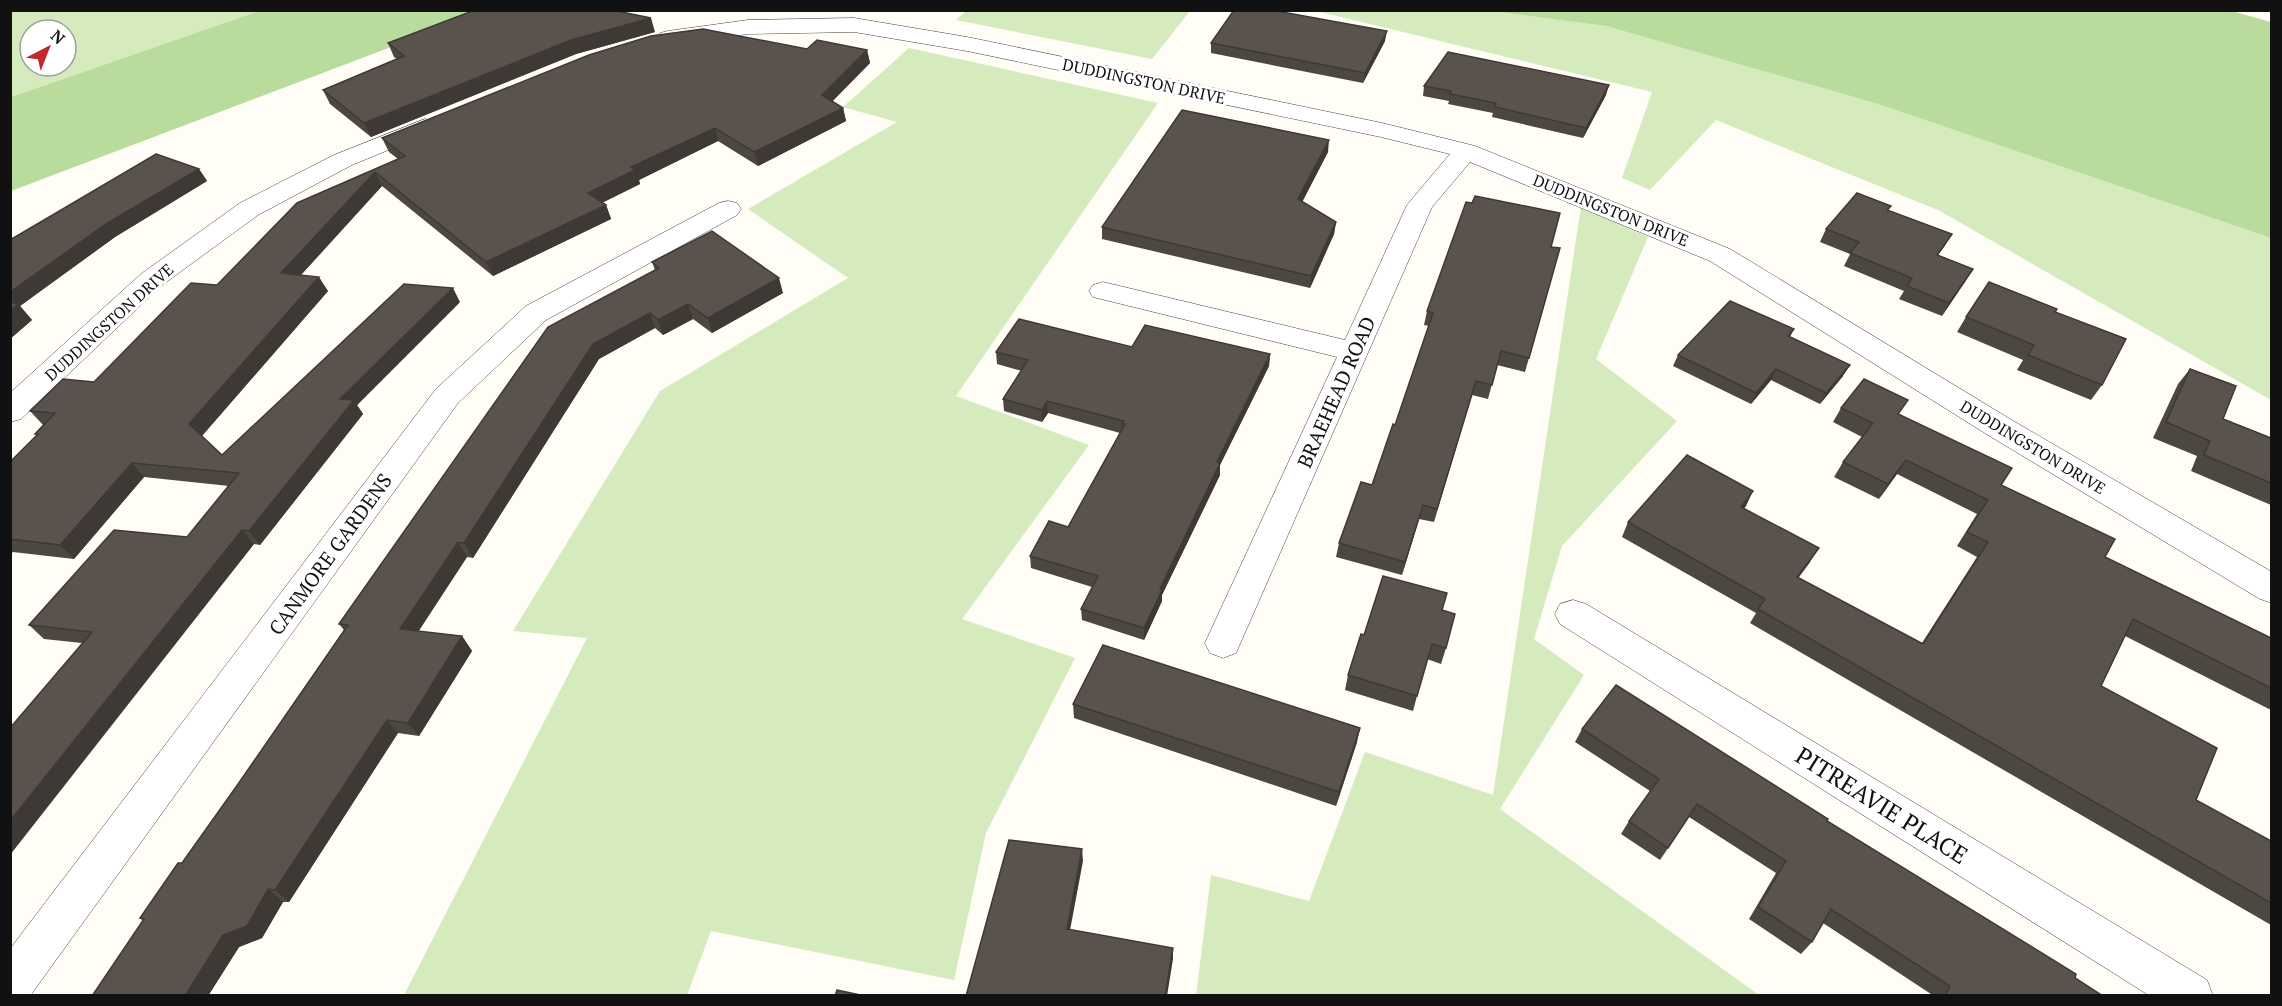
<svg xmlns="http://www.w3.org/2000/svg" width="2282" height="1006" viewBox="0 0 2282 1006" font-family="'PT Serif',serif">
<rect width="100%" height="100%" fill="#fffdf5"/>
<g fill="#d5ebbd" fill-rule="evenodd">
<path d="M11 10H259V11L11 97ZM30 30H66V66H30Z"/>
<polygon points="967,10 1190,10 1190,11 1152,59 956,20"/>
<polygon points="1494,10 1606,26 1878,104 2271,238 2271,400 1938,210 1716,120 1650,190 1622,178 1652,92 1316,11"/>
<polygon points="909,48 1158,103 956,396 1089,445 962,619 1075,658 986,833 954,980 711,931 687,995 404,995 587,638 513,631 660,391 848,278 748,209 897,122 843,107"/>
<polygon points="1581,206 1648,237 1596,359 1677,421 1562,546 1534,639 1584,675 1500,809 1759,995 1196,996 1211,875 1309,901 1365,752 1493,795"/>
</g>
<g fill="#b9dc9c">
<polygon points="2228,10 2271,22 2271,238 1878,104 1606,26 1494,11"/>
<polygon points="259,11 486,11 11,191 11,97"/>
</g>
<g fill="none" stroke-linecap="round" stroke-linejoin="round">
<defs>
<g id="minor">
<polygon points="854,18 967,37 1382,123 1475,146 1730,249 2010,419 2272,572 2272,603 2260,599 1988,435 1710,261 1470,162 1432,207 1236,653 1223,658 1210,653 1205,643 1337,357 1093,297 1089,291 1093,285 1103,282 1345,340 1407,205 1450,154 1381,137 967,51 854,32 748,34 668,45 660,43 657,38 660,33 668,31 748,20"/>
<polygon points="425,119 434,121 437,126 434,131 352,165 258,215 161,286 21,419 10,422 10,393 141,274 240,203 334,155"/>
<polygon points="728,201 737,203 741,209 737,215 546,320 458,403 30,996 10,996 10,949 436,389 526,306 719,203"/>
<polygon points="1573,600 1586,604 2207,980 2213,996 2150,996 1560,624 1555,614 1560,604"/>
</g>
</defs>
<use href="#minor" stroke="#444" stroke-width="1"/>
<use href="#minor" fill="#fff" fill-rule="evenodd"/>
</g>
<g fill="#4d4742">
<polygon points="655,32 576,54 371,137 330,104 323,90 397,59 394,57 388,43"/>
<polygon points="1385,41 1363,83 1211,53 1211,43"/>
<polygon points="807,49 867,50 870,63 832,101 843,108 846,121 758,166 718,141 639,180 640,184 602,203 606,205 611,219 493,276 382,186 301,275 328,291 202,436 222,455 460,302 357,405 363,414 260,545 254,544 193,620 82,643 44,639 29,625 187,537 229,486 144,477 74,559 13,552 10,555 10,462 37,436 35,434 43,425 30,411 94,382 217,285 297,203 398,159 389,152 382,138"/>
<polygon points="1424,86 1606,95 1583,138 1492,117 1493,113 1448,104 1449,101 1423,96"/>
<polygon points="1328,152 1302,202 1336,222 1334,234 1310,288 1102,239 1102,227"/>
<polygon points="199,169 207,181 115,237 20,306 32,320 10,339 10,240"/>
<polygon points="1891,206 1888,211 1952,234 1938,255 1973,269 1942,316 1899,299 1904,291 1844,266 1850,254 1820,242 1826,229"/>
<polygon points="1551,247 1560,248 1525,372 1497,365 1488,399 1472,395 1434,522 1419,519 1402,575 1336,557 1339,543 1372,485 1395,425 1429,326 1424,325 1427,311"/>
<polygon points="652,262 783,293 712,333 693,319 663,335 655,328 599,359 473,558 467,557 418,631 462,636 472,651 419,736 398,733 289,902 283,902 262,938 239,947 208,996 92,996 143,921 140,918 182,863 236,787 344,630 339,624 655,270"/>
<polygon points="2055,312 2102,385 2091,400 2017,370 2023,360 1957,332 1966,317"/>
<polygon points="1794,329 1790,337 1843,376 1820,404 1771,380 1751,404 1673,366 1678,355"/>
<polygon points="1132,347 1270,354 1269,366 1220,465 1220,475 1162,595 1162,601 1144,640 1082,620 1081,609 1092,587 1031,568 1030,556 1068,527 1120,433 1048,413 1042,422 1004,411 1003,399 1022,371 997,364 996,352"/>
<polygon points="2190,369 2223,419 2271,438 2271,505 2191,471 2197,456 2153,438 2178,384"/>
<polygon points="1841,408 1899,415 2001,485 2105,557 2271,638 2271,710 2125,636 2101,686 2196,800 2271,841 2271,925 1750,623 1756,613 1622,537 1628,522 1746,506 1744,508 1810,562 1798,578 1922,643 1977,557 1957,546 1977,514 1897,474 1879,499 1834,477 1843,462 1862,437 1833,422"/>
<polygon points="1442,610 1446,648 1441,664 1427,659 1413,711 1345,690 1348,675 1364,635"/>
<polygon points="1073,704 1357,742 1336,806 1074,718"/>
<polygon points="1582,729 1827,821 2103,996 1934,996 1823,923 1812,942 1801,954 1749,919 1776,873 1689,817 1660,860 1621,834 1629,821 1650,791 1575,742"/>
</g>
<g fill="#3f3936">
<polygon points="651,18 655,32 576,54 371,137 364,123 571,40"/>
<polygon points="1387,31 1385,41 1363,83 1365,73"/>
<polygon points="867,50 870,63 825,109 822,95"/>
<polygon points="1609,85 1606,95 1583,138 1586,128"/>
<polygon points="843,108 846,121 758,166 754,152"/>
<polygon points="715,128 718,141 639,180 640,184 593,207 588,193 631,167"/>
<polygon points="1329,140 1328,152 1297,212 1298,199"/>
<polygon points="199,169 207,181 115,237 20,306 32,320 10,339 10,311 17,305 10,297 10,292 106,224"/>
<polygon points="375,172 382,186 289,288 281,273"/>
<polygon points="606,205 611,219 493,276 486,262"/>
<polygon points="1336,222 1334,234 1310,288 1311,276"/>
<polygon points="1952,234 1944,247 1929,267 1937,255"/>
<polygon points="1973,269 1965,282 1942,316 1949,303"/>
<polygon points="319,277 328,291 200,438 189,424"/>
<polygon points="779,278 783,293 712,333 708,318"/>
<polygon points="453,288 460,302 357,405 363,414 260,545 249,531 340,399"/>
<polygon points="688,304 693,319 663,335 658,320"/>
<polygon points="650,313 655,328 599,359 473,558 464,543 593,344"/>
<polygon points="1270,354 1269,366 1220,465 1220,475 1162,595 1162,601 1144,640 1144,628 1160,589 1217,462"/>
<polygon points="1850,365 1843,376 1820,404 1826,393"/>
<polygon points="1776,369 1771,380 1751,404 1756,393"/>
<polygon points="1047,401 1048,413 1042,422 1042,410"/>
<polygon points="1906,460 1897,474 1879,499 1888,484"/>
<polygon points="132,463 144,477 74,559 60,545"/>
<polygon points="1753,491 1746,506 1733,521 1741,507"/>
<polygon points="1423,505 1419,519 1402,575 1405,562"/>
<polygon points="242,530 254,544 10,855 10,821"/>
<polygon points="458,542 467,557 411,643 400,629"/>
<polygon points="1819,548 1810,562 1788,592 1797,577"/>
<polygon points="462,636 472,651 419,736 408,723"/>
<polygon points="387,720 398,733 289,902 275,890"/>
<polygon points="1360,728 1357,742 1336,806 1339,792"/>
<polygon points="1082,849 1083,861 1068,941 1067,929"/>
<polygon points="268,889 283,902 262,938 239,947 208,996 185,996 223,935"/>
<polygon points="1173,948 1173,959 1167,996 1165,996"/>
</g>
<g fill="#5a524d" stroke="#3f3936" stroke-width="1.5">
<polygon points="475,10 612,10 651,18 571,40 364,123 323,90 404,56 388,43"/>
<polygon points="1234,10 1271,10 1387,31 1365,73 1211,43"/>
<polygon points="703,29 807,49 817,40 867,50 822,95 843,108 754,152 715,128 631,167 635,170 588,193 606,205 486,262 375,172 281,273 319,277 189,424 222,455 404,284 453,288 340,399 354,400 249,531 242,530 10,821 10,728 92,632 29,625 114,530 187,537 239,473 132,463 60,545 10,539 10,462 38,434 35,434 55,413 30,411 63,379 94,382 191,283 217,285 297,203 405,156 382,138 589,55 651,36"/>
<polygon points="1448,52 1609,85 1586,128 1495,107 1496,103 1450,94 1451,91 1424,86"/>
<polygon points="1182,110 1329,140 1298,199 1336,222 1311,276 1102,227"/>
<polygon points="156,154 199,169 106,224 10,292 10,240"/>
<polygon points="1857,193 1891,206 1887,210 1952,234 1937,255 1973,269 1949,303 1907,286 1912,278 1850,253 1859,242 1826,229"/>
<polygon points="1475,196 1560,213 1551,247 1560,248 1529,358 1501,351 1492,385 1476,381 1437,509 1423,505 1405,562 1339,543 1361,482 1372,485 1393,424 1395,425 1433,313 1427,311 1466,202 1472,203"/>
<polygon points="712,231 779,278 708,318 688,304 658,320 650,313 593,344 464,543 458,542 400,629 462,636 408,723 387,720 275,890 268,889 247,926 223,935 185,996 92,996 144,919 140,918 178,863 182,863 236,787 348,625 339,624 548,327 659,268 652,262"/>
<polygon points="1989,282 2057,309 2055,312 2126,339 2102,385 2028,355 2034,345 1966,317"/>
<polygon points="1730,301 1794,329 1788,336 1850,365 1826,393 1776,369 1756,393 1678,355"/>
<polygon points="10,303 19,304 10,311"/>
<polygon points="1019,319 1132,347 1145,325 1270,354 1217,462 1220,463 1160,589 1162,590 1144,628 1081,609 1098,576 1030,556 1049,521 1068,527 1125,424 1122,424 1124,421 1047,401 1042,410 1003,399 1028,360 996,352"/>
<polygon points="2190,369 2236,386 2223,419 2271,438 2271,483 2204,455 2210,441 2166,422"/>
<polygon points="1864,379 1908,400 1898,414 2012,468 2001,485 2115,539 2105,557 2271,638 2271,688 2133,619 2101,686 2217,748 2196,800 2271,841 2271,903 1758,609 1765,599 1628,522 1687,455 1753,491 1741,507 1819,548 1797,577 1923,644 1988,542 1967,532 1988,500 1906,460 1888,484 1843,462 1873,423 1841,408"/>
<polygon points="1383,576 1447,593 1442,610 1455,614 1446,648 1432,644 1417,696 1348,675 1361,634 1364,635"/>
<polygon points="1103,645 1360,728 1339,792 1073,704"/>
<polygon points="1616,685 1828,819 1827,821 2076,974 2075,978 2103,996 1945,996 1950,986 1831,909 1812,942 1758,907 1786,861 1697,804 1668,848 1629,821 1659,779 1582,729"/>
<polygon points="1009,840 1082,849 1067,929 1173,948 1165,996 966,996"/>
<polygon points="837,990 865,996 835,996"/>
</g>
<g text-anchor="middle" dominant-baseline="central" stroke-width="6" stroke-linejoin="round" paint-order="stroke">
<g font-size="16" fill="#111" stroke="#fff">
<text transform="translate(1144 81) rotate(12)">DUDDINGSTON DRIVE</text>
<text transform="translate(1611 210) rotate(22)">DUDDINGSTON DRIVE</text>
<text transform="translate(109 322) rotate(-42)">DUDDINGSTON DRIVE</text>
<text transform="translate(2033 447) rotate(31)">DUDDINGSTON DRIVE</text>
</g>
<g font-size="20" fill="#111" stroke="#fff">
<text transform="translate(1336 392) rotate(-66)">BRAEHEAD ROAD</text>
<text transform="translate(330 554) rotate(-54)">CANMORE GARDENS</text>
</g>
<g font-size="24" fill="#111" stroke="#fff">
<text transform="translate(1882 805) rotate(32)">PITREAVIE PLACE</text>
</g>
</g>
<rect width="2282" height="1006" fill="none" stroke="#111111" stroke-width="24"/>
<g transform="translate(48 48) rotate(42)"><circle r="28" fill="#ffffff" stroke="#a0a0a0" stroke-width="1.5"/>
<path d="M0-4.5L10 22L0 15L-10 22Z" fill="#c4262e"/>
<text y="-9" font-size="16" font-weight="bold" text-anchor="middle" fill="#111111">N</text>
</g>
</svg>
